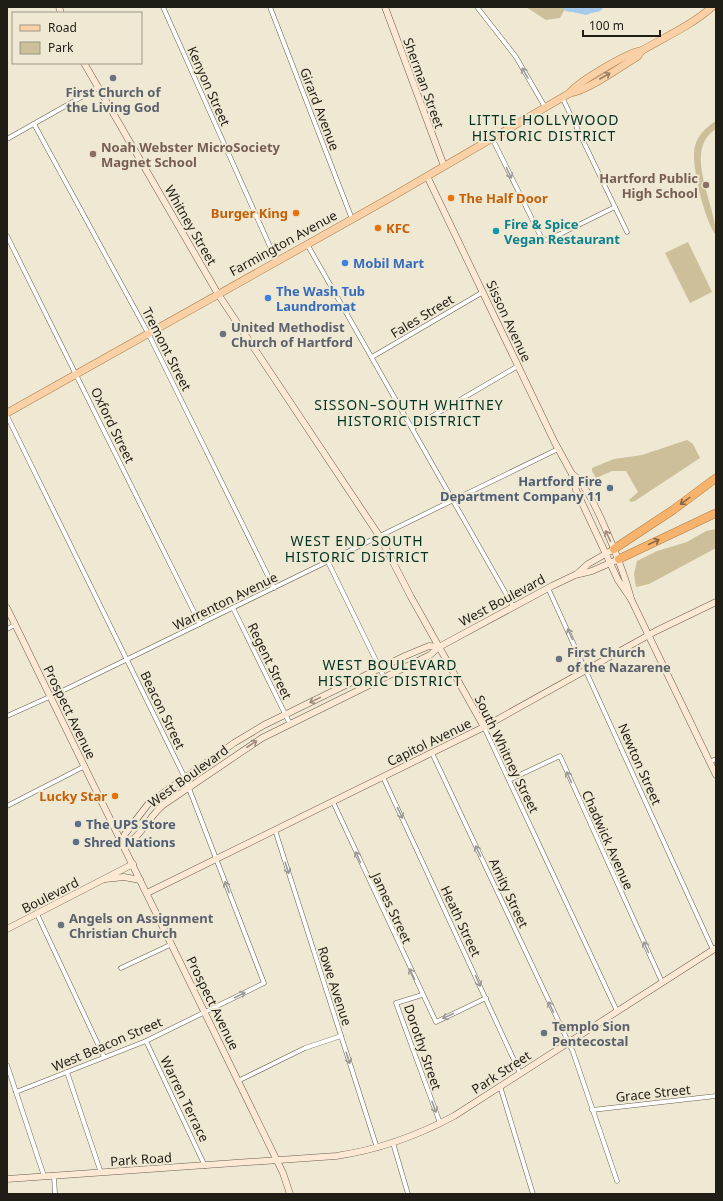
<svg xmlns="http://www.w3.org/2000/svg" width="723" height="1201" viewBox="0 0 723 1201" font-family="'Noto Sans',sans-serif">
<rect width="100%" height="100%" fill="#efe8d3"/>
<g fill="#cdbf99">
<polygon points="526,7 566,7 560,18 546,20"/>
<path d="M716 121V129C682 150 716 204 716 235 705 222 690 163 695 146 698 135 706 127 716 121Z"/>
<polygon points="688,242 712,292 690,303 665,253"/>
<polygon points="687,440 693,444 700,458 635,501 631,502 629,500 638,492 626,471 612,471 596,478 592,471 592,468 614,459 642,455"/>
<polygon points="716,529 716,548 649,584 636,587 634,574 637,561 657,551 687,542 706,531"/>
</g>
<polygon fill="#a5caea" points="571,7 605,7 586,15 569,11"/>
<g fill="none" stroke-linecap="round" stroke-linejoin="round">
<polyline stroke="#a5caea" stroke-width="9" points="568,7 588,9 598,7"/>
<defs>
<g id="street">
<polyline points="163,7 276,260"/>
<polyline points="270,7 352,219"/>
<polyline points="477,7 516,57 545,107"/>
<polyline points="562,97 627,232"/>
<polyline points="34,124 148,333 274,588"/>
<polyline points="492,138 542,239 548,240 615,207"/>
<polyline points="7,139 99,87"/>
<polyline points="7,236 200,624"/>
<polyline points="307,244 513,606"/>
<polyline points="372,357 483,292"/>
<polyline points="7,416 185,778 264,983 146,1041 16,1092"/>
<polyline points="412,428 518,366"/>
<polyline points="328,562 384,677"/>
<polyline points="548,588 713,950"/>
<polyline points="233,608 290,724"/>
<polyline points="7,629 15,625"/>
<polyline points="7,716 56,694 558,449"/>
<polyline points="484,727 617,1011"/>
<polyline points="432,753 573,1052 617,1181"/>
<polyline points="709,762 716,759"/>
<polyline points="383,777 520,1073"/>
<polyline points="509,780 560,756 662,982"/>
<polyline points="333,802 436,1022 486,998"/>
<polyline points="7,806 85,766"/>
<polyline points="275,830 377,1148"/>
<polyline points="37,914 104,1057"/>
<polyline points="121,968 172,944"/>
<polyline points="422,995 396,1003 440,1123"/>
<polyline points="146,1041 205,1166"/>
<polyline points="7,1065 44,1176"/>
<polyline points="67,1072 101,1173"/>
<polyline points="238,1081 305,1048 341,1036"/>
<polyline points="500,1086 533,1194"/>
<polyline points="592,1110 716,1096"/>
<polyline points="393,1143 408,1194"/>
<polyline points="54,1176 55,1194"/>
</g>
<g id="secondary">
<polyline points="59,7 61,13"/>
<polyline points="385,7 444,166"/>
<polyline points="84,63 218,294 380,537 411,597 484,727"/>
<polyline points="427,176 555,443 572,474 576,490 618,580 631,599"/>
<path d="M572 474C592 485 625 575 631 599L716 775"/>
<polyline points="577,574 588,564 614,549"/>
<polyline points="7,608 283,1173 290,1194"/>
<path d="M439 647 429 646 405 656 264 725 234 743 149 803 125 834 122 842C125 842 129 842 132 840 142 833 151 815 163 805L262 738 430 655 439 647 552 586 575 575 592 571 619 559"/>
<polyline points="105,879 124,877 140,880"/>
<polyline points="147,893 484,727 656,631 716,602"/>
<polyline points="7,929 133,864"/>
<path d="M7 1179 336 1156C377 1150 417 1136 454 1116L716 948"/>
</g>
<g id="primary">
<path d="M570 93C576 83 630 51 641 51 665 37 692 25 712 7"/>
<path d="M7 413 388 199 570 93C587 91 622 66 638 56L641 51"/>
</g>
<g id="highway">
<polyline points="614,549 673,510 716,478"/>
<polyline points="619,559 716,513"/>
</g>
</defs>
<use href="#street" stroke="#665f4e" stroke-width="5"/>
<use href="#secondary" stroke="#665f4e" stroke-width="7"/>
<use href="#primary" stroke="#ac7e4d" stroke-width="8"/>
<use href="#highway" stroke="#ac7e4d" stroke-width="9"/>
<use href="#street" stroke="#fff" stroke-width="4"/>
<use href="#secondary" stroke="#fde8d3" stroke-width="6"/>
<use href="#primary" stroke="#fad1a6" stroke-width="7"/>
<use href="#highway" stroke="#f7b36b" stroke-width="8"/>
</g>
<defs><path id="oneway-shaft" d="M-6 0H5M1.5-3L5.5 0L1.5 3" fill="none" stroke-width="1.6" stroke-linecap="round" stroke-linejoin="round"/></defs>
<g stroke="#9b9996">
<use href="#oneway-shaft" transform="translate(525 73) rotate(-120)"/>
<use href="#oneway-shaft" transform="translate(509 173) rotate(64)"/>
<use href="#oneway-shaft" transform="translate(570 634) rotate(-115)"/>
<use href="#oneway-shaft" transform="translate(569 777) rotate(-114)"/>
<use href="#oneway-shaft" transform="translate(400 813) rotate(65)"/>
<use href="#oneway-shaft" transform="translate(478 851) rotate(-115)"/>
<use href="#oneway-shaft" transform="translate(358 857) rotate(-114)"/>
<use href="#oneway-shaft" transform="translate(287 868) rotate(72)"/>
<use href="#oneway-shaft" transform="translate(227 887) rotate(-111)"/>
<use href="#oneway-shaft" transform="translate(646 947) rotate(-114)"/>
<use href="#oneway-shaft" transform="translate(412 974) rotate(-115)"/>
<use href="#oneway-shaft" transform="translate(478 981) rotate(65)"/>
<use href="#oneway-shaft" transform="translate(240 995) rotate(-27)"/>
<use href="#oneway-shaft" transform="translate(551 1007) rotate(-115)"/>
<use href="#oneway-shaft" transform="translate(448 1016) rotate(155)"/>
<use href="#oneway-shaft" transform="translate(348 1058) rotate(72)"/>
<use href="#oneway-shaft" transform="translate(434 1107) rotate(70)"/>
</g>
<use stroke="#988065" href="#oneway-shaft" transform="translate(605 76) rotate(-30)"/>
<g stroke="#8c6840">
<use href="#oneway-shaft" transform="translate(685 501) rotate(144)"/>
<use href="#oneway-shaft" transform="translate(654 542) rotate(-25)"/>
</g>
<g stroke="#9a8d7e">
<use href="#oneway-shaft" transform="translate(608 536) rotate(-116)"/>
<use href="#oneway-shaft" transform="translate(315 700) rotate(154)"/>
<use href="#oneway-shaft" transform="translate(252 744) rotate(-33)"/>
</g>
<g fill="#6b7280" stroke="#efe8d3" stroke-width="1.5">
<circle cx="113" cy="78" r="4"/>
<circle cx="223" cy="334" r="4"/>
<circle cx="559" cy="659" r="4"/>
<circle cx="61" cy="925" r="4"/>
<circle cx="544" cy="1033" r="4"/>
</g>
<g fill="#8d6e63" stroke="#efe8d3" stroke-width="1.5">
<circle cx="93" cy="154" r="4"/>
<circle cx="706" cy="185" r="4"/>
</g>
<g fill="#e8710a" stroke="#efe8d3" stroke-width="1.5">
<circle cx="451" cy="198" r="4"/>
<circle cx="296" cy="213" r="4"/>
<circle cx="378" cy="228" r="4"/>
<circle cx="115" cy="796" r="4"/>
</g>
<circle fill="#0f9aa8" stroke="#efe8d3" stroke-width="1.5" cx="496" cy="231" r="4"/>
<g fill="#3f7fe0" stroke="#efe8d3" stroke-width="1.5">
<circle cx="345" cy="263" r="4"/>
<circle cx="268" cy="298" r="4"/>
</g>
<g fill="#5c6f8a" stroke="#efe8d3" stroke-width="1.5">
<circle cx="610" cy="488" r="4"/>
<circle cx="78" cy="824" r="4"/>
<circle cx="76" cy="842" r="4"/>
</g>
<g text-anchor="middle" dominant-baseline="central" stroke-width="4" stroke-linejoin="round" paint-order="stroke">
<g font-size="13" fill="#201d16" stroke="#efe8d3">
<text transform="translate(424 83) rotate(70)">Sherman Street</text>
<text transform="translate(209 86) rotate(66)">Kenyon Street</text>
<text transform="translate(320 109) rotate(69)">Girard Avenue</text>
<text transform="translate(191 225) rotate(60)">Whitney Street</text>
<text transform="translate(283 243) rotate(-29)">Farmington Avenue</text>
<text transform="translate(422 316) rotate(-31)">Fales Street</text>
<text transform="translate(509 321) rotate(65)">Sisson Avenue</text>
<text transform="translate(167 349) rotate(63)">Tremont Street</text>
<text transform="translate(113 425) rotate(64)">Oxford Street</text>
<text transform="translate(502 600) rotate(-28)">West Boulevard</text>
<text transform="translate(225 601) rotate(-26)">Warrenton Avenue</text>
<text transform="translate(270 661) rotate(64)">Regent Street</text>
<text transform="translate(163 710) rotate(64)">Beacon Street</text>
<text transform="translate(70 712) rotate(64)">Prospect Avenue</text>
<text transform="translate(429 742) rotate(-26)">Capitol Avenue</text>
<text transform="translate(507 754) rotate(64)">South Whitney Street</text>
<text transform="translate(640 764) rotate(66)">Newton Street</text>
<text transform="translate(188 776) rotate(-36)">West Boulevard</text>
<text transform="translate(608 840) rotate(66)">Chadwick Avenue</text>
<text transform="translate(509 893) rotate(65)">Amity Street</text>
<text transform="translate(50 895) rotate(-27)">Boulevard</text>
<text transform="translate(392 908) rotate(65)">James Street</text>
<text transform="translate(461 921) rotate(65)">Heath Street</text>
<text transform="translate(335 986) rotate(72)">Rowe Avenue</text>
<text transform="translate(213 1003) rotate(64)">Prospect Avenue</text>
<text transform="translate(107 1044) rotate(-23)">West Beacon Street</text>
<text transform="translate(423 1047) rotate(71)">Dorothy Street</text>
<text transform="translate(501 1072) rotate(-33)">Park Street</text>
<text transform="translate(653 1093) rotate(-6)">Grace Street</text>
<text transform="translate(185 1099) rotate(64)">Warren Terrace</text>
<text transform="translate(141 1159) rotate(-4)">Park Road</text>
</g>
<g font-size="13" font-weight="bold" fill="#5b616d" stroke="#efe8d3" text-anchor="start">
<text x="113" y="92" text-anchor="middle">First Church of<tspan x="113" dy="15">the Living God</tspan></text>
<text x="231" y="327">United Methodist<tspan x="231" dy="15">Church of Hartford</tspan></text>
<text x="567" y="652">First Church<tspan x="567" dy="15">of the Nazarene</tspan></text>
<text x="69" y="918">Angels on Assignment<tspan x="69" dy="15">Christian Church</tspan></text>
<text x="552" y="1026">Templo Sion<tspan x="552" dy="15">Pentecostal</tspan></text>
</g>
<g font-size="13" font-weight="bold" fill="#785e54" stroke="#efe8d3" text-anchor="start">
<text x="101" y="147">Noah Webster MicroSociety<tspan x="101" dy="15">Magnet School</tspan></text>
<text x="698" y="178" text-anchor="end">Hartford Public<tspan x="698" dy="15">High School</tspan></text>
</g>
<g font-size="13" font-weight="bold" fill="#c56008" stroke="#efe8d3" text-anchor="start">
<text x="459" y="198">The Half Door</text>
<text x="288" y="213" text-anchor="end">Burger King</text>
<text x="386" y="228">KFC</text>
<text x="107" y="796" text-anchor="end">Lucky Star</text>
</g>
<g font-size="13" font-weight="bold" fill="#0d838f" stroke="#efe8d3" text-anchor="start">
<text x="504" y="224">Fire &amp; Spice<tspan x="504" dy="15">Vegan Restaurant</tspan></text>
</g>
<g font-size="13" font-weight="bold" fill="#366cbe" stroke="#efe8d3" text-anchor="start">
<text x="353" y="263">Mobil Mart</text>
<text x="276" y="291">The Wash Tub<tspan x="276" dy="15">Laundromat</tspan></text>
</g>
<g font-size="13" font-weight="bold" fill="#4e5e75" stroke="#efe8d3" text-anchor="start">
<text x="602" y="481" text-anchor="end">Hartford Fire<tspan x="602" dy="15">Department Company 11</tspan></text>
<text x="86" y="824">The UPS Store</text>
<text x="84" y="842">Shred Nations</text>
</g>
<g font-size="14" letter-spacing="1" fill="#003323" stroke="#efe8d3">
<text x="544" y="119">LITTLE HOLLYWOOD<tspan x="544" dy="16">HISTORIC DISTRICT</tspan></text>
<text x="409" y="404">SISSON–SOUTH WHITNEY<tspan x="409" dy="16">HISTORIC DISTRICT</tspan></text>
<text x="357" y="540">WEST END SOUTH<tspan x="357" dy="16">HISTORIC DISTRICT</tspan></text>
<text x="390" y="664">WEST BOULEVARD<tspan x="390" dy="16">HISTORIC DISTRICT</tspan></text>
</g>
</g>
<rect width="723" height="1201" fill="none" stroke="#201d16" stroke-width="16"/>
<rect x="12" y="12" width="130" height="52" fill="#efe8d3" stroke="#9c9787"/>
<rect x="20" y="25" width="20" height="6" fill="#fad1a6" stroke="#9c9787"/>
<text x="48" y="32" font-size="12" fill="#201d16">Road</text>
<rect x="20" y="42" width="20" height="12" fill="#cdbf99" stroke="#9c9787"/>
<text x="48" y="52" font-size="12" fill="#201d16">Park</text>
<path d="M583 30v6h77v-6" fill="none" stroke="#201d16" stroke-width="2"/>
<text x="589" y="30" font-size="12" fill="#201d16" stroke="#efe8d3" stroke-width="3" paint-order="stroke">100 m</text>
</svg>
